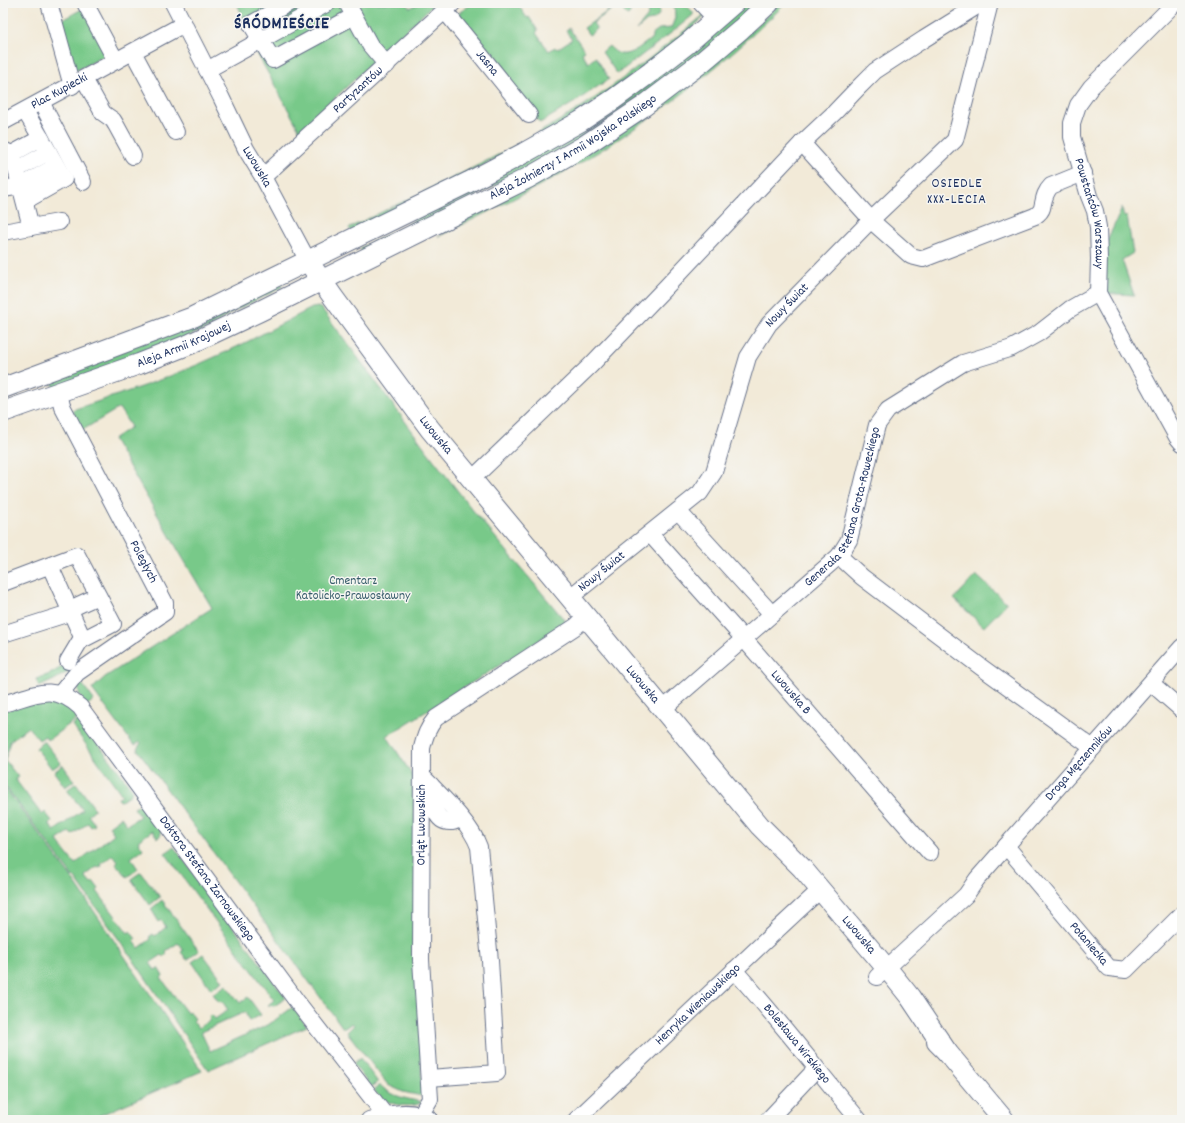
<svg xmlns="http://www.w3.org/2000/svg" width="1185" height="1123" viewBox="0 0 1185 1123" font-family="Dekko,sans-serif">
<rect width="100%" height="100%" fill="#f6f6f2"/>
<filter id="ink" filterUnits="userSpaceOnUse"><feTurbulence type="fractalNoise" baseFrequency=".025" numOctaves="2"/><feDisplacementMap in="SourceGraphic" scale="8" xChannelSelector="R" yChannelSelector="G"/><feConvolveMatrix kernelMatrix="1 2 1 2 8 2 1 2 1" color-interpolation-filters="sRGB"/></filter>
<filter id="wash" filterUnits="userSpaceOnUse"><feTurbulence type="fractalNoise" baseFrequency=".012" numOctaves="4" result="noise"/><feDisplacementMap in="SourceGraphic" scale="16" xChannelSelector="R" yChannelSelector="G"/><feGaussianBlur stdDeviation="0.9" result="paint"/><feColorMatrix in="noise" values="0 0 0 0 0 0 0 0 0 0 0 0 0 0 0 0 0 1.4 0 .05"/><feComposite in="paint" operator="in"/></filter>
<g filter="url(#wash)">
<rect width="100%" height="100%" fill="#f2ead8"/>
<g fill="#78c989" stroke="#4a7c74">
<polygon points="237,3 407,3 410,8 419,3 435,3 300,131 258,55"/>
<polygon points="473,3 517,3 527,18 529,17 538,31 536,33 549,51 555,47 557,49 572,39 566,30 569,28 585,51 582,53 588,63 596,57 609,79 575,102 540,123 468,34 457,14"/>
<polygon points="619,3 634,3 629,14 627,15 618,5 593,23 597,29 589,35 584,28"/>
<path d="M644 3H658C661 11 660 15 654 20L647 21 636 30 647 17 649 12 644 5Z"/>
<path d="M674 3H684L693 12V15L675 30 617 74 602 52 609 46C612 49 616 53 620 54 631 56 644 44 652 38V34L659 29 671 28 675 18Z"/>
<polygon points="744,3 759,3 720,39 576,144 363,253 360,248 406,226 429,208 714,30"/>
<path d="M780 3H786C722 66 651 122 573 167 529 192 483 214 438 237L460 221 756 26Z"/>
<polygon points="84,8 108,54 72,73 58,22"/>
<path d="M704 15V17L657 59 558 127 352 233 349 228C419 193 491 162 557 122 610 91 657 53 704 15Z"/>
<polygon points="1122,208 1124,217 1127,216 1133,253 1122,260 1134,295 1098,293 1099,259"/>
<polygon points="280,283 282,287 230,313 209,328 54,388 51,378"/>
<path d="M318 307 322 309 430 455 471 508 567 623 387 736 414 778 422 1096 403 1092 388 1085 347 1032 354 1025 352 1023 345 1028H343L137 749 141 743 140 742 135 745 133 744 92 689 105 677 212 608 113 439 131 427 119 408 81 431 72 410C121 394 170 378 217 356 249 342 280 324 312 308Z"/>
<polygon points="976,575 1007,603 984,627 954,599"/>
<polygon points="67,664 71,670 54,680 39,687 36,679 50,674"/>
<path d="M80 681 94 700 86 706C80 698 76 691 80 681Z"/>
<path d="M42 700C61 699 67 705 79 717L48 740 45 736 39 740 28 727 10 741 5 760 18 777 15 779 42 815 45 812 52 821 49 824 54 831 83 810 67 790 76 783 95 809 88 815 95 825 91 827 88 823 72 835 69 832 57 840 63 848H62L75 864 114 834 109 826 121 817 127 825 140 816 134 808 140 805 143 806 161 830V834L158 838 152 831 138 841 143 849 131 858 138 869 127 877 116 864 118 862 113 855 101 864 102 866 99 868 97 867 85 876 91 883 93 881 99 889 97 891 128 933 130 931 136 939 134 941 139 948 151 939 149 937 153 934 155 936 166 927 161 920 159 922 151 909 162 900 199 951 187 960 181 952 183 950 178 943 166 951 167 954 164 957 162 955 150 963 155 970 158 968 163 976 161 978 187 1013 190 1012 195 1019 193 1021 198 1028 210 1020 209 1017 212 1015 215 1019 228 1010 222 1001 219 1002 213 994 226 985 240 1003 248 997 261 1015 249 1021 245 1012 201 1032 210 1051 268 1025 293 1007 307 1026 208 1070 130 955 74 877H73L3 783V711Z"/>
<polygon points="80,719 132,789 131,794 123,800 120,801 118,798 122,795 72,725"/>
<polygon points="44,741 61,763 52,769 36,748"/>
<polygon points="63,765 74,781 65,787 54,772"/>
<polygon points="3,785 73,880 202,1071 89,1120 3,1120"/>
<polygon points="174,847 286,998 274,1006 268,1005 274,1000 165,853"/>
<polygon points="141,872 160,897 150,905 131,879"/>
<polygon points="203,954 223,981 211,989 192,962"/>
<polygon points="360,1058 377,1081 377,1083 371,1087 353,1064"/>
<path d="M379 1086H381C392 1097 408 1099 423 1102 413 1108 393 1106 383 1099 379 1097 376 1093 374 1090Z"/>
</g>
</g>
<g filter="url(#ink)">
<g fill="none" stroke-linecap="round" stroke-linejoin="round">
<defs>
<g id="minor">
<polyline points="49,3 72,86"/>
<polyline points="85,3 116,61"/>
<path id="s1" d="M173 3 221 97 246 149 263 177 308 261"/>
<polyline points="289,3 251,24 273,60 354,16"/>
<polyline points="347,3 370,45 387,65"/>
<polyline points="701,3 716,19"/>
<path id="s2" d="M1175 3 1091 87 1078 105 1072 123V137L1089 196 1095 211 1098 227 1099 259 1098 293 1177 437 1182 443"/>
<path id="s3" d="M445 11 529 115"/>
<polyline points="133,52 176,132"/>
<polyline points="207,70 328,3"/>
<polyline points="84,79 103,113 113,120 116,125 133,156"/>
<polyline points="41,102 83,182"/>
<polyline points="25,111 41,138"/>
<path id="s4" d="M3 122 184 24"/>
<path d="M802 143 875 224 911 256 923 259 1035 216C1038 214 1041 212 1042 208 1044 200 1044 193 1051 186L1083 173"/>
<polyline points="3,150 12,154 31,227"/>
<polyline points="12,154 41,138 64,179 25,201"/>
<polyline points="16,170 49,152"/>
<path id="s5" d="M263 177 453 3"/>
<polyline points="3,189 21,186 56,166"/>
<polyline points="3,232 59,222"/>
<path id="s6" d="M59 393 62 406 165 603V612L77 673 60 694"/>
<polyline points="471,480 591,365 667,286 802,143 834,113 858,88 875,71 924,39 982,3"/>
<polyline points="678,511 772,614"/>
<path id="s7" d="M650 534 744 639 930 853"/>
<polyline points="839,556 862,577 981,667 1093,748"/>
<polyline points="50,566 83,639"/>
<polyline points="3,583 77,555 113,624 80,641 68,661"/>
<path id="s8" d="M569 598 700 493 714 472 748 357 769 324 871 220 955 140 990 3"/>
<polyline points="3,634 63,615 72,608 98,596"/>
<polyline points="1151,683 1182,710"/>
<path id="s9" d="M3 704C35 695 52 682 80 707L298 1003 385 1115"/>
<path id="s10" d="M663 709 839 556 849 540 877 425 888 410 963 363 1012 348 1039 333 1070 309 1098 293"/>
<path d="M422 776C440 795 470 822 479 847L490 961 497 1073 429 1078"/>
<path d="M431 785C432 798 433 823 451 822 454 822 458 820 461 819"/>
<path id="s11" d="M1006 846 1109 968 1126 970 1182 914"/>
<path id="s12" d="M734 970C778 1018 817 1070 859 1120"/>
<path id="s13" d="M877 977 966 895 977 879 1182 647"/>
<path id="s14" d="M421 1114 430 1099 421 960 422 748C425 736 428 727 436 718L575 627 586 618"/>
<path d="M369 1120C388 1114 411 1108 429 1119"/>
<path id="s15" d="M576 1120 762 944 820 890"/>
<polyline points="768,1120 816,1069"/>
</g>
<g id="major">
<path id="s16" d="M308 261 333 297 430 429 760 826 802 868 894 977 910 997 947 1052"/>
<polyline points="3,388 193,317 469,182 524,153 581,121 614,99 651,72 687,44 734,3"/>
<path id="s17" d="M3 412 139 364 190 344 260 311 528 178 584 146 644 106 702 62 741 29 769 3"/>
<polyline points="937,1042 947,1052 1004,1120"/>
</g>
</defs>
<use href="#minor" stroke="#667089" stroke-width="18"/>
<use href="#major" stroke="#667089" stroke-width="22"/>
<use href="#minor" stroke="#fff" stroke-width="16"/>
<use href="#major" stroke="#fff" stroke-width="20"/>
</g>
</g>
<g text-anchor="middle" dominant-baseline="central" stroke-width="3" stroke-linejoin="round" paint-order="stroke">
<g font-size="13" fill="#1b2f5e" stroke="#f6f6f2">
<text stroke="none"><textPath href="#s3" startOffset="67">Jasna</textPath></text>
<text stroke="none"><textPath href="#s5" startOffset="129">Partyzantów</textPath></text>
<text stroke="none"><textPath href="#s4" startOffset="64">Plac Kupiecki</textPath></text>
<text stroke="none"><textPath href="#s17" startOffset="630">Aleja Żołnierzy I Armii Wojska Polskiego</textPath></text>
<text stroke="none"><textPath href="#s1" startOffset="184">Lwowska</textPath></text>
<text stroke="none"><textPath href="#s2" startOffset="253">Powstańców Warszawy</textPath></text>
<text stroke="none"><textPath href="#s8" startOffset="378">Nowy Świat</textPath></text>
<text stroke="none"><textPath href="#s17" startOffset="193">Aleja Armii Krajowej</textPath></text>
<text stroke="none"><textPath href="#s16" startOffset="216">Lwowska</textPath></text>
<text stroke="none"><textPath href="#s10" startOffset="279">Generała Stefana Grota-Roweckiego</textPath></text>
<text stroke="none"><textPath href="#s6" startOffset="189">Poległych</textPath></text>
<text stroke="none"><textPath href="#s8" startOffset="42">Nowy Świat</textPath></text>
<text stroke="none"><textPath href="#s16" startOffset="540">Lwowska</textPath></text>
<text stroke="none"><textPath href="#s7" startOffset="212">Lwowska B</textPath></text>
<text stroke="none"><textPath href="#s13" startOffset="295">Droga Męczenników</textPath></text>
<text stroke="none"><textPath href="#s14" startOffset="292">Orląt Lwowskich</textPath></text>
<text stroke="none"><textPath href="#s9" startOffset="296">Doktora Stefana Żarnowskiego</textPath></text>
<text stroke="none"><textPath href="#s16" startOffset="871">Lwowska</textPath></text>
<text stroke="none"><textPath href="#s11" startOffset="128">Połaniecka</textPath></text>
<text stroke="none"><textPath href="#s15" startOffset="168">Henryka Wieniawskiego</textPath></text>
<text stroke="none"><textPath href="#s12" startOffset="97">Bolesława Wirskiego</textPath></text>
</g>
<g font-size="13" fill="#375d6b" stroke="#f6f6f2">
<text x="353" y="581">Cmentarz<tspan x="353" dy="15">Katolicko-Prawosławny</tspan></text>
</g>
<g font-size="14" letter-spacing="1" fill="#1b2f5e" stroke="#f6f6f2">
<text x="957" y="184">OSIEDLE<tspan x="957" dy="16">XXX-LECIA</tspan></text>
</g>
<g font-size="17" font-weight="bold" letter-spacing="1" fill="#1b2f5e" stroke="#f6f6f2">
<text x="282" y="25">ŚRÓDMIEŚCIE</text>
</g>
</g>
<rect width="1185" height="1123" fill="none" stroke="#f6f6f2" stroke-width="16"/>
</svg>
